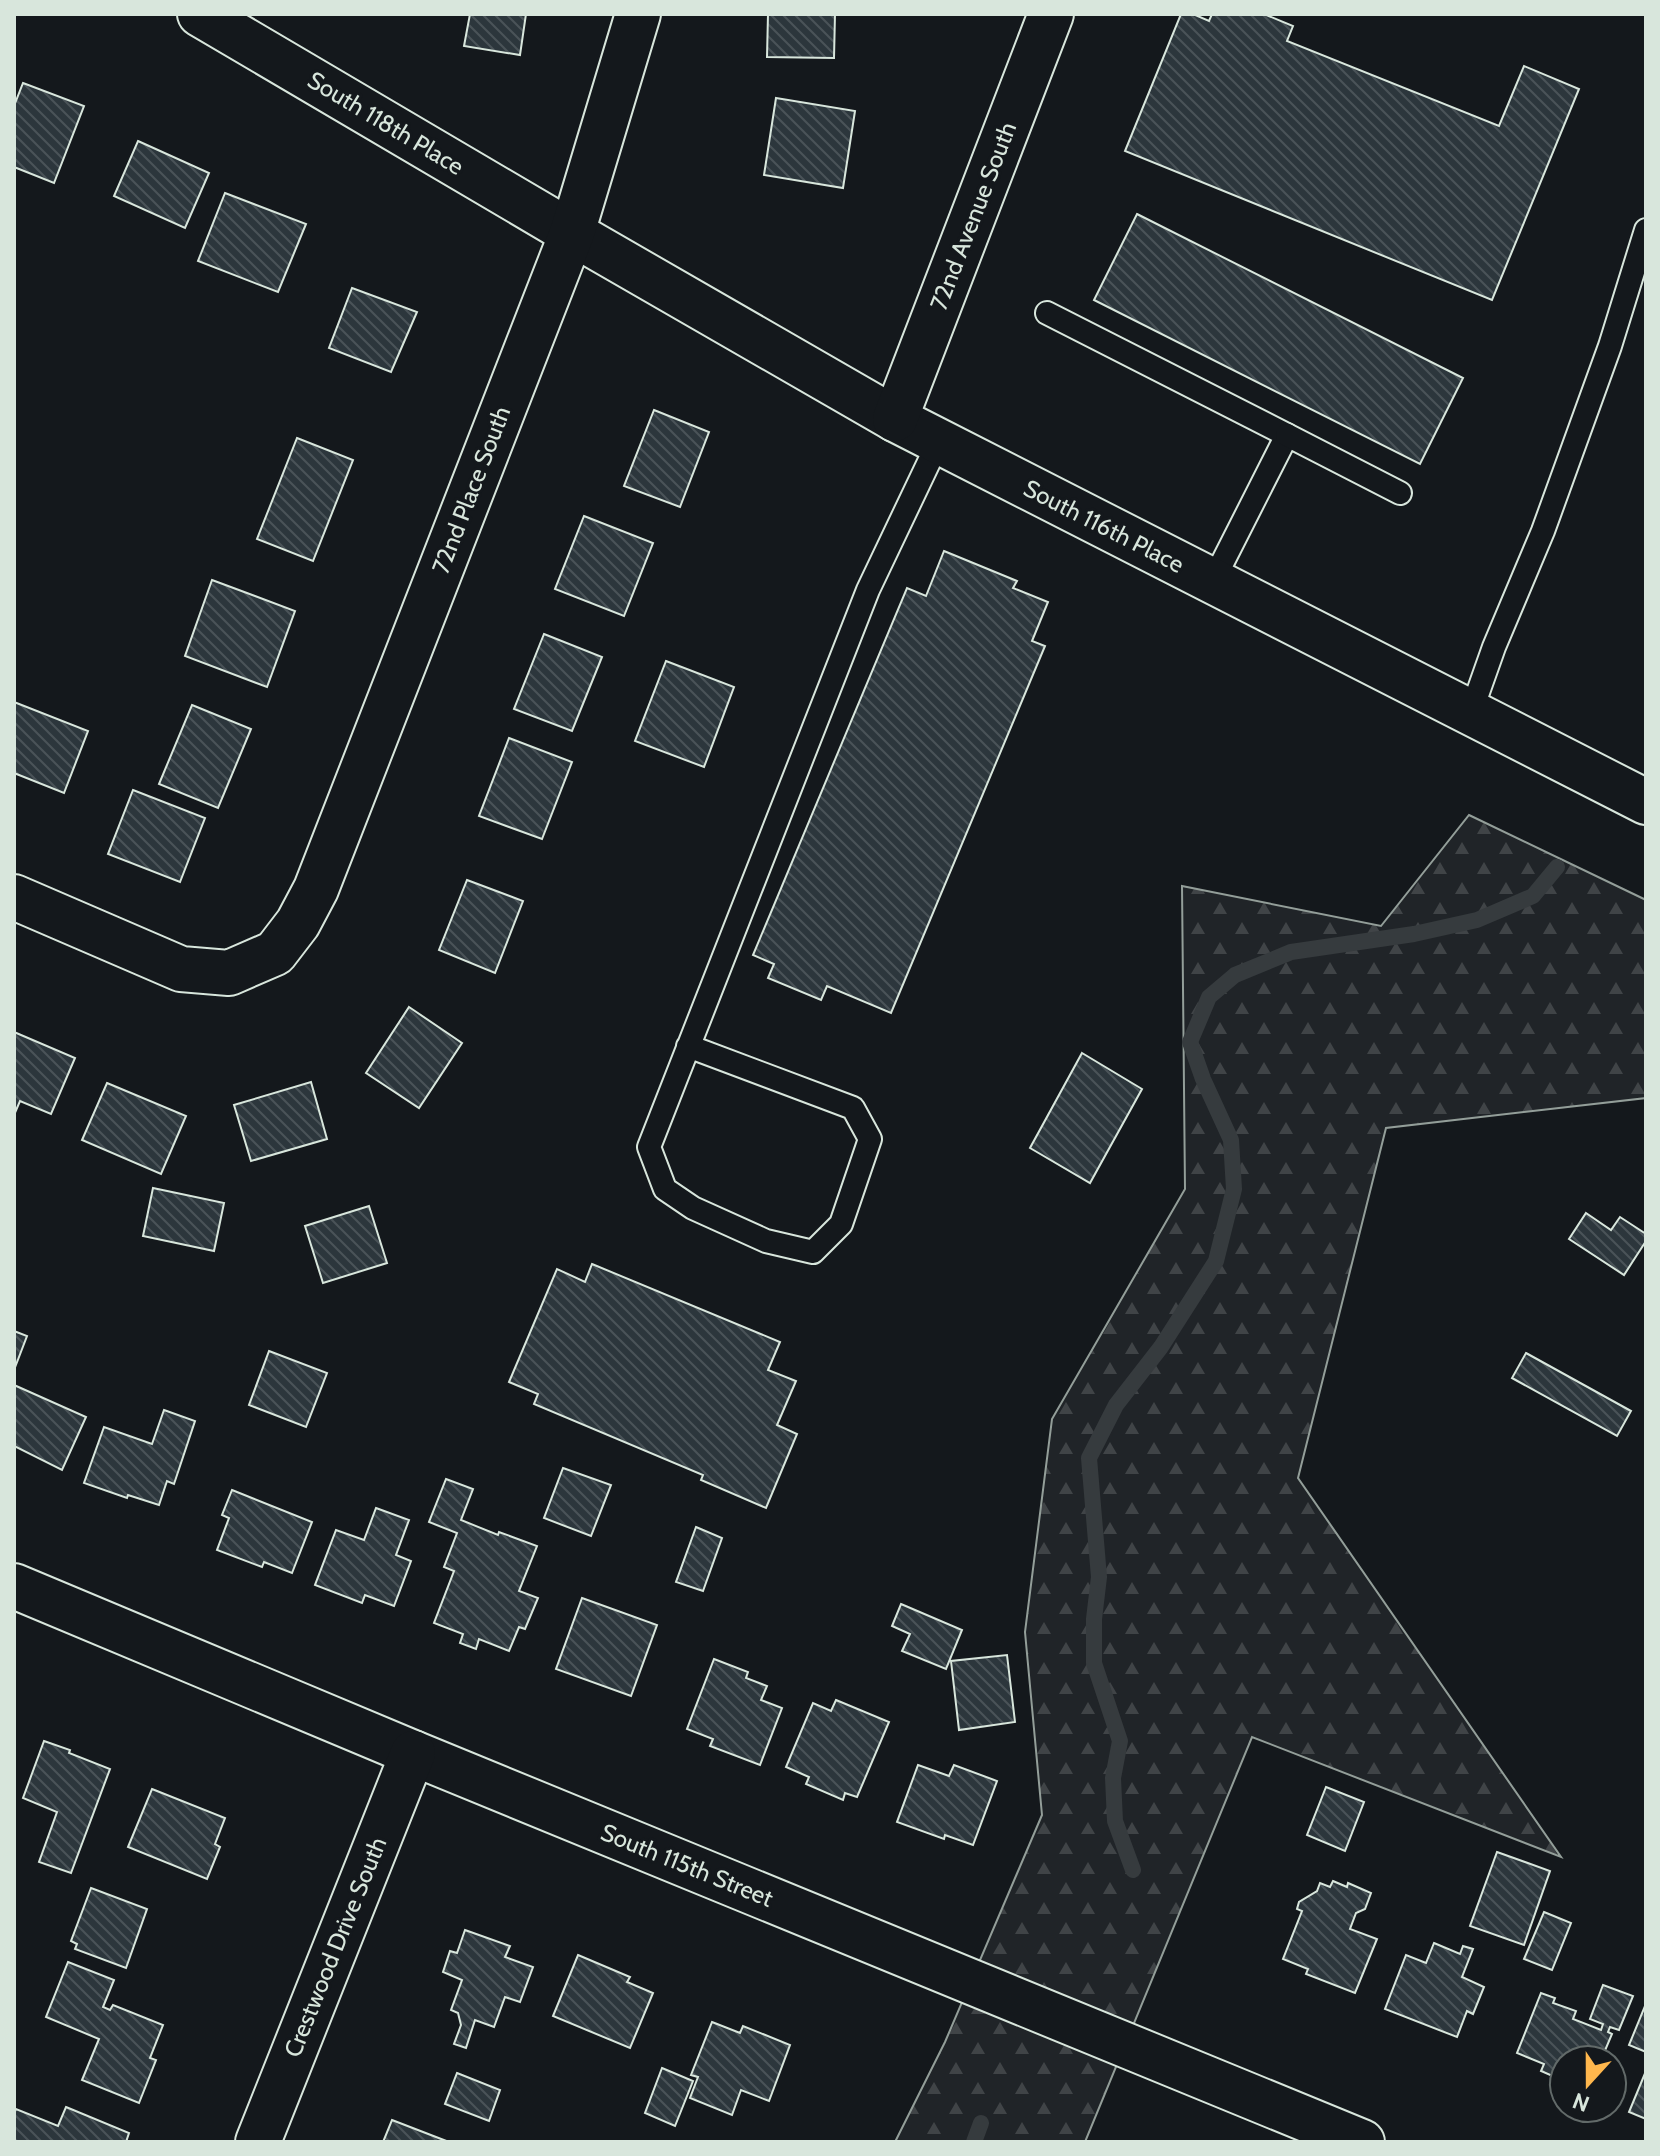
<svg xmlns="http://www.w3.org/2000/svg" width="1660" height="2156" viewBox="0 0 1660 2156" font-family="Cabin,sans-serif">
<defs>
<pattern id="forest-firs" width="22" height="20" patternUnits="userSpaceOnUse" patternTransform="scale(2)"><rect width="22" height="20" fill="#202428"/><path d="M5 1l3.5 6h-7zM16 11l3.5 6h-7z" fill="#404447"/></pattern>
<pattern id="building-back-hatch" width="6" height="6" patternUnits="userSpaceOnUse" patternTransform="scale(2)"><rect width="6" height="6" fill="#2c363c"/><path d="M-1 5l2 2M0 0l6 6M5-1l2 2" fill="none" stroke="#4a5358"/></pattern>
</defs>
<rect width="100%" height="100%" fill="#14181c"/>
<polygon fill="url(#forest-firs)" stroke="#939e99" stroke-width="2" points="1469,815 1646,900 1646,1098 1386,1128 1298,1478 1561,1857 1252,1737 1085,2142 895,2142 945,2042 1042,1815 1025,1632 1052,1419 1185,1189 1182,886 1381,926"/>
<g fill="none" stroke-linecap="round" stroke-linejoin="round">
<g stroke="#363b3e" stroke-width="16">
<polyline points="1133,1870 1115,1821 1113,1778 1120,1741 1094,1663 1094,1619 1099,1577 1089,1458 1116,1405 1161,1347 1216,1261 1234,1189 1231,1140 1203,1079 1190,1042 1209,997 1235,975 1291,952 1414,934 1477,920 1533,896 1557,867"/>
<polyline points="974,2142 981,2123"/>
</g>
</g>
<g fill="url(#building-back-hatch)" stroke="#d8e6dc" stroke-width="2">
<polygon points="470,14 526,14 520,55 464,46"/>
<polygon points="768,14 835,14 834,58 767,57"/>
<polygon points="1181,14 1193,14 1209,21 1212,14 1264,14 1293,26 1287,41 1499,126 1524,66 1579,89 1492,300 1125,151"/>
<polygon points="23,83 84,106 54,183 14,167 14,106"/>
<polygon points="776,98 855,111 843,188 764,175"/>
<polygon points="138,141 209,173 185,228 114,196"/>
<polygon points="225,193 306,224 278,292 198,261"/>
<polygon points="1137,214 1463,378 1420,464 1094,300"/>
<polygon points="352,288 417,312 391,372 329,348"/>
<polygon points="654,410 709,432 680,507 624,486"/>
<polygon points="297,438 353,460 313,561 257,539"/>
<polygon points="584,516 653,543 624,616 555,589"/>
<polygon points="944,551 1017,581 1013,588 1048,602 1032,641 1045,646 891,1013 827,986 821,1000 768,978 774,964 753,955 907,588 926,596"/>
<polygon points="212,580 295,611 267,687 185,656"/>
<polygon points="544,634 602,657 572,731 514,709"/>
<polygon points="666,661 734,687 704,767 635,741"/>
<polygon points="14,702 88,731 64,793 14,773"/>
<polygon points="192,705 251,729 218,808 159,784"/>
<polygon points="509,738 572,762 542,839 479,816"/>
<polygon points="133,790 205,818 180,882 108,854"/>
<polygon points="467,880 523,901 495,973 439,950"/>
<polygon points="409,1007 462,1043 419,1108 366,1073"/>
<polygon points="14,1032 75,1058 51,1114 20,1101 14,1115"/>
<polygon points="1082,1053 1142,1089 1090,1183 1030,1148"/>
<polygon points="311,1082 327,1139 251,1161 234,1105"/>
<polygon points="107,1083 186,1116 161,1174 82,1140"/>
<polygon points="153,1188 224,1203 214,1251 143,1236"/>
<polygon points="369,1206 387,1263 323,1283 305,1226"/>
<polygon points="1586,1213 1611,1230 1620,1217 1646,1234 1646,1241 1624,1275 1569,1239"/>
<polygon points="592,1264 780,1342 768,1370 796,1381 777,1425 797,1434 766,1508 701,1480 703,1475 534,1404 538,1394 509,1382 557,1269 585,1282"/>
<polygon points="14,1331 27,1336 14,1370"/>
<polygon points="269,1351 327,1373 306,1427 249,1405"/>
<polygon points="1526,1353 1631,1411 1617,1436 1512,1378"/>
<polygon points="14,1385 86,1417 62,1470 14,1446"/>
<polygon points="164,1410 195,1421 174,1484 167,1481 159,1505 128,1495 127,1498 84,1483 104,1427 152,1444"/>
<polygon points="563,1468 611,1485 591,1536 544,1518"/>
<polygon points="446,1479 473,1489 461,1520 498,1535 499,1532 537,1546 519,1591 538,1598 525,1629 519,1627 509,1651 479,1639 476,1649 460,1643 463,1634 434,1623 454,1571 444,1567 457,1533 429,1522"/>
<polygon points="232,1490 312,1522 292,1573 264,1562 262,1567 217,1550 229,1518 222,1515"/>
<polygon points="376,1508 409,1520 396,1555 411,1561 394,1606 365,1595 362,1603 315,1585 336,1530 364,1540"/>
<polygon points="696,1527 722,1538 703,1591 676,1582"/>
<polygon points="582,1598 657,1625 631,1696 556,1669"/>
<polygon points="901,1604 962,1630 946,1669 902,1651 910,1634 892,1626"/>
<polygon points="1007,1655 1015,1722 959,1730 951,1661"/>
<polygon points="714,1659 748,1672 746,1678 767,1686 761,1700 782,1708 760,1765 710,1746 713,1739 687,1729"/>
<polygon points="836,1700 889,1722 857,1797 845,1793 843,1800 806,1784 809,1777 786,1767 813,1703 831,1711"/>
<polygon points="44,1741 70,1750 69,1753 110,1769 71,1873 39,1862 57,1812 23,1798"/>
<polygon points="918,1765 949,1776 954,1765 997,1781 973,1845 945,1835 944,1839 897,1822"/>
<polygon points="1326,1787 1364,1802 1345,1851 1307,1835"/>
<polygon points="152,1789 225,1818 215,1844 220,1847 207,1879 128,1847"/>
<polygon points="1497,1852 1550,1871 1524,1945 1470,1926"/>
<polygon points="1333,1881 1347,1887 1348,1883 1371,1893 1365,1909 1356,1913 1350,1929 1377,1939 1355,1993 1306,1974 1308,1969 1283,1959 1302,1911 1297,1909 1299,1902 1317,1891 1320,1883 1330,1887"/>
<polygon points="91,1888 147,1909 126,1968 75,1949 77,1944 71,1941"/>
<polygon points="1544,1912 1571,1923 1552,1970 1524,1959"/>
<polygon points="465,1930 510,1946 505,1957 533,1967 520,2002 505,1997 494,2027 475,2020 466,2048 454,2044 461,2025 458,2013 451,2010 462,1980 443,1972 450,1951 457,1953"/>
<polygon points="1434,1943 1460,1954 1463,1946 1473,1949 1462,1977 1484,1987 1473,2014 1467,2011 1457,2037 1385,2009 1406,1955 1426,1963"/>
<polygon points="578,1955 630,1977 627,1982 653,1993 630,2048 553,2016"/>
<polygon points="68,1962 114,1980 103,2007 110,2010 113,2005 163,2025 150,2058 156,2060 139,2103 82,2080 99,2039 46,2017"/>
<polygon points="1603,1985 1633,1996 1619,2030 1610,2027 1608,2032 1612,2034 1601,2060 1564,2060 1564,2081 1541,2071 1544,2064 1517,2053 1541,1993 1555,1998 1553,2003 1576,2011 1573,2019 1601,2030 1603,2024 1590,2019"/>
<polygon points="1645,2006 1646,2007 1646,2052 1629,2045"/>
<polygon points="712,2022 740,2033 743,2026 790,2045 769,2101 741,2090 732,2115 690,2098 698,2077 691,2075"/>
<polygon points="662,2068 693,2081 675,2126 645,2113"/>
<polygon points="1646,2071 1646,2119 1629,2112"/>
<polygon points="457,2073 500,2090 489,2121 445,2104"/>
<polygon points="66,2107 129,2133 126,2142 14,2142 14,2114 16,2109 58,2126"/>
<polygon points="392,2120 449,2142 383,2142"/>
</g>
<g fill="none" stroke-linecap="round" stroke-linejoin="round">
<defs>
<g id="service">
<polyline points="1047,313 1287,435 1213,581"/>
<polyline points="1287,435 1400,493"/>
<polyline points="1471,712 1494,647 1543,531 1610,346 1646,230"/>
<polyline points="688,1046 853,1108 870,1139 841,1224 813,1252 766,1241 693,1208 665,1189 649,1147 868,590 939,441"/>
</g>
<g id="minor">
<polyline points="200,14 572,233 895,419 1646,802"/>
<polyline points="895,419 1051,14"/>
<polyline points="14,897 181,969 229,973 275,953 298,923 316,889 572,233 638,14"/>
<polyline points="14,1586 413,1753 1362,2142"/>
<polyline points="258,2142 413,1753"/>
</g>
</defs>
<use href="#service" stroke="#d8e6dc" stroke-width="26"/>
<use href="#minor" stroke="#d8e6dc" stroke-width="48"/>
<use href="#service" stroke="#14181c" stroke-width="22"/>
<use href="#minor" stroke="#14181c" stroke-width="44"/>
</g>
<g text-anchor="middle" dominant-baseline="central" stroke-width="6" stroke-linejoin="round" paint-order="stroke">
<g font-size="24" fill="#d8e6dc" stroke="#14181c">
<text transform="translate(386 123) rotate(31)">South 118th Place</text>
<text transform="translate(973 216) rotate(-69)">72nd Avenue South</text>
<text transform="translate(471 490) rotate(-69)">72nd Place South</text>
<text transform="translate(1104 526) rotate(27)">South 116th Place</text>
<text transform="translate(687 1865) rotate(22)">South 115th Street</text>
<text transform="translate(335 1947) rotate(-68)">Crestwood Drive South</text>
</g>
</g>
<rect width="1660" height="2156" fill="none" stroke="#d8e6dc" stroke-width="32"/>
<g transform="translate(1588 2084) rotate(201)"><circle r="38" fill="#14181c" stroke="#626a69" stroke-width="2"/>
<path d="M0-6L14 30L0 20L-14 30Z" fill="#ffb74d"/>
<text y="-12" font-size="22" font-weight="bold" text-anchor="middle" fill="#d8e6dc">N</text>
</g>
</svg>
